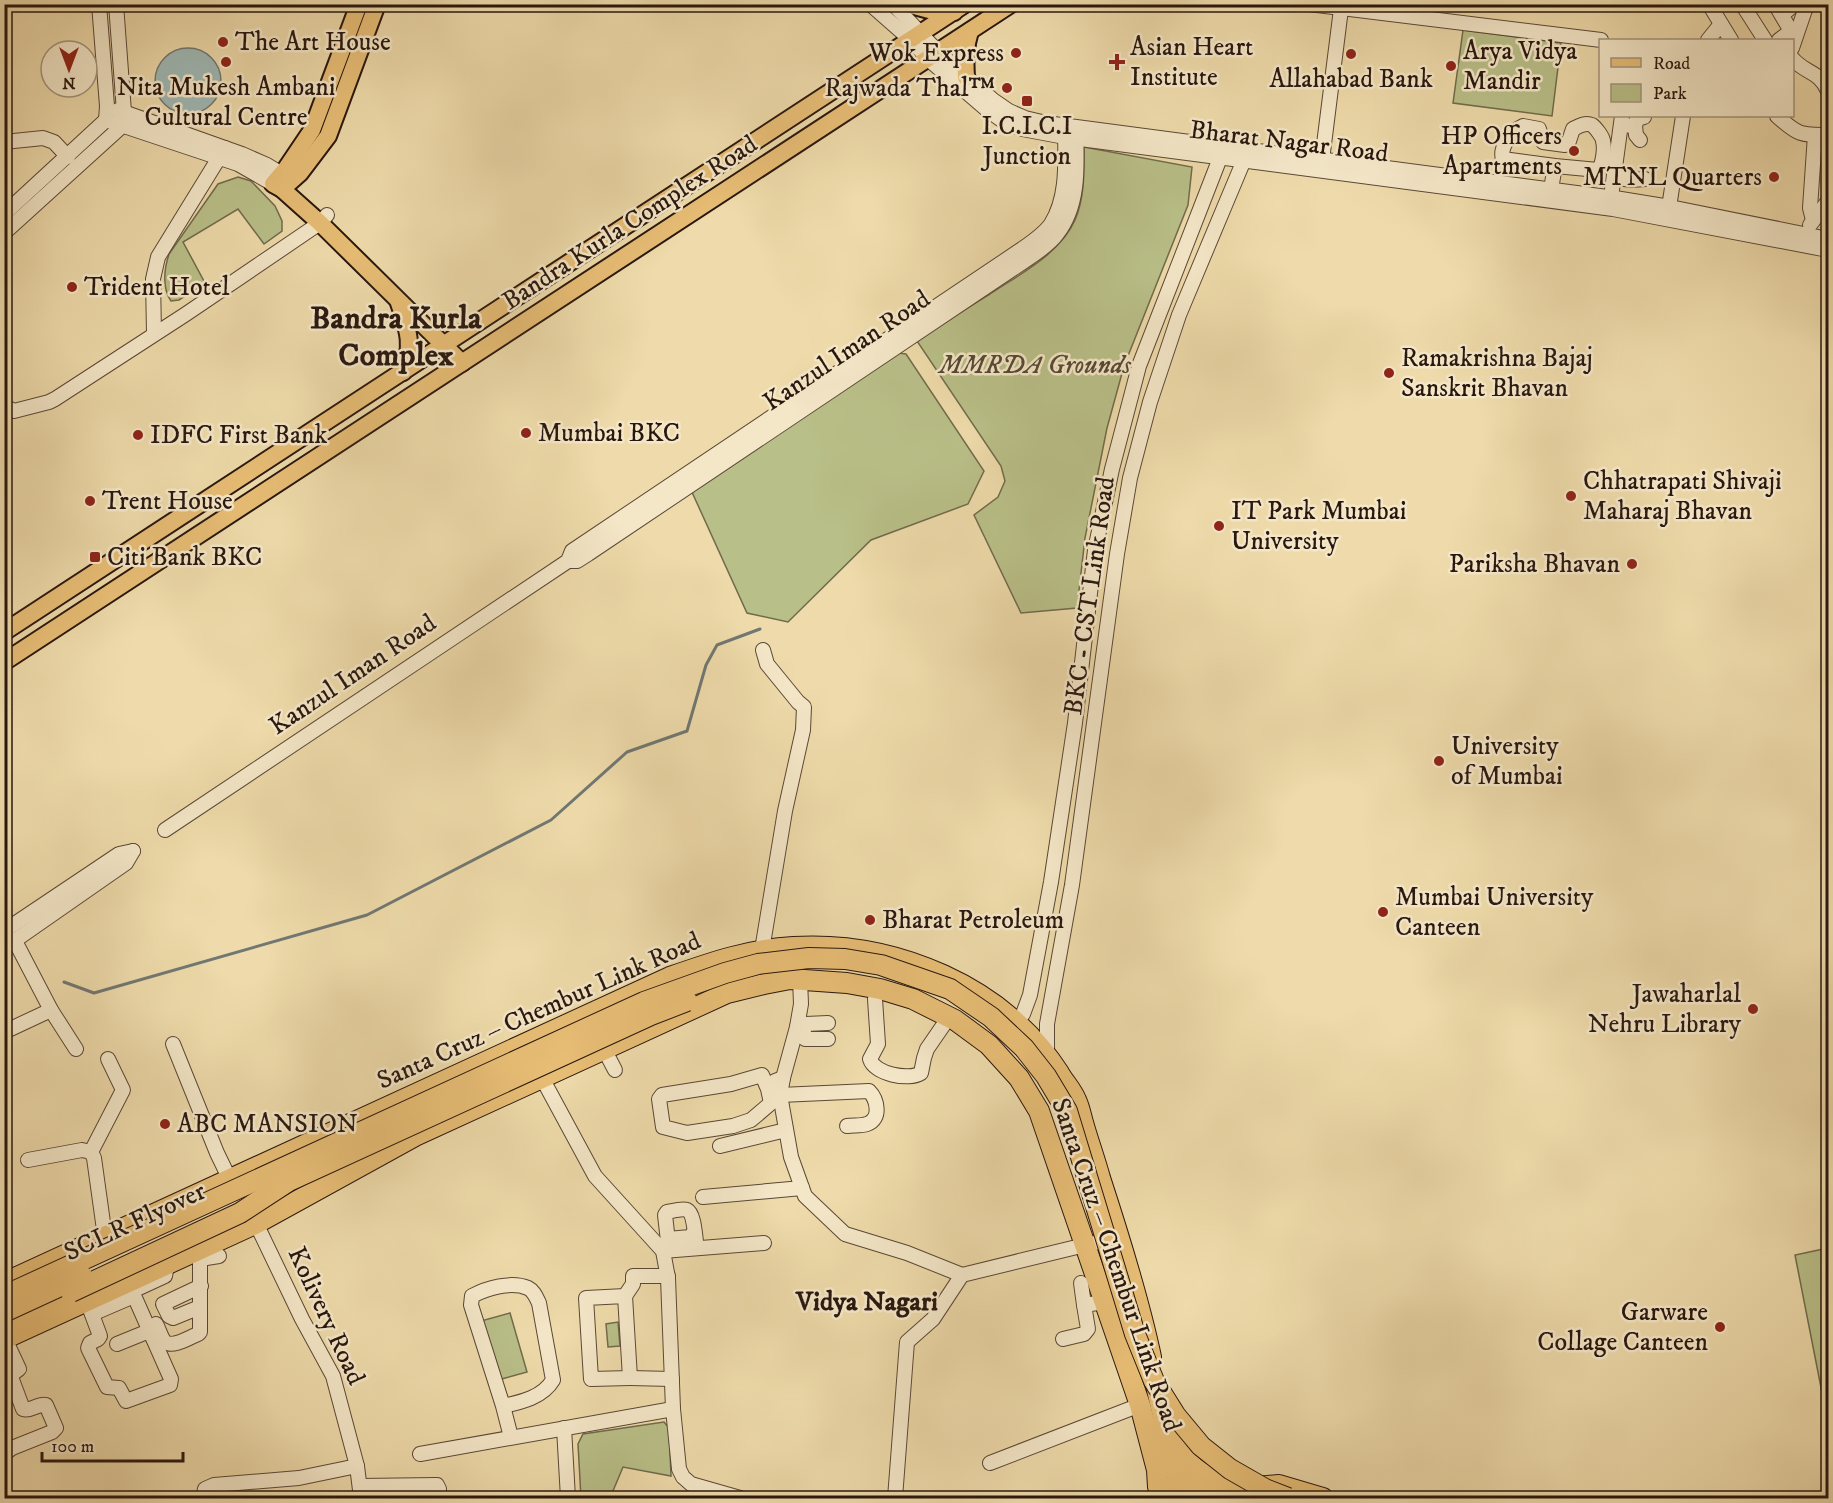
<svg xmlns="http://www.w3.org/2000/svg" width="1833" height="1503" viewBox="0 0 1833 1503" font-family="'IM FELL DW Pica',serif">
<rect width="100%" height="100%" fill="#eedaaa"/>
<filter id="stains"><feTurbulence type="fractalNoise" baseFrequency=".00333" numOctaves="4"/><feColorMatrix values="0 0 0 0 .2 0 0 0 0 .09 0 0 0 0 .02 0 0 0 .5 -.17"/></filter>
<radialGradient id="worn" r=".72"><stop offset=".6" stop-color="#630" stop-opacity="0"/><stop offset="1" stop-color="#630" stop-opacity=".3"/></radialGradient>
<g fill="#b9bf88" stroke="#716b4c" stroke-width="1.5">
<polygon points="1463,30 1561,43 1552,116 1453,103"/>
<path d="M1084 147 1192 167 1188 205 1124 366 1107 428 1085 538 1077 608 1021 613 974 515 998 497 1005 481 1001 466 917 341C941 325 965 309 990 294 1020 274 1060 254 1075 220 1085 197 1084 171 1084 147Z"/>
<path d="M238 177 251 181 275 206 282 221V231L264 244 238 209 183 242 205 283 179 300 171 301C162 288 164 269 169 254L218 184Z"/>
<polygon points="898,353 906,354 984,471 968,504 871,540 788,622 747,613 691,490"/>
<polygon points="1828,1248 1828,1423 1795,1255"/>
<polygon points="510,1313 527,1372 498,1380 481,1321"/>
<polygon points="618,1322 620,1346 608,1347 606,1324"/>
<polygon points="664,1422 669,1428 671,1476 623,1467 610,1498 581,1498 578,1444 583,1434"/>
</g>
<circle fill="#9fb8b5" stroke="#707873" stroke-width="1.5" cx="188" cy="81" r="33"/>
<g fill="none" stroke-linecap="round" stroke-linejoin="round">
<polyline stroke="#707873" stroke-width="3" points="64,982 94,993 367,915 551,820 627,752 687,731 706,665 717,645 760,629"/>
<defs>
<g id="minor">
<polyline points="99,4 107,106 106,120 238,164 273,184"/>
<polyline points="870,4 911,40 928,59 986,109 1003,121 1022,129 1065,137 1613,209 1828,250"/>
<polyline points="893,4 938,52 993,100 1009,111 1025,118 1046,123 1615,198 1670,207 1828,239"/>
<polyline points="1309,4 1601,40"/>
<polyline points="1709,4 1731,40"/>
<polyline points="1742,4 1765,40"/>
<polyline points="1775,4 1791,31 1779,40"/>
<polyline points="1782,15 1795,4"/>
<polyline points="1708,40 1721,24"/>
<polyline points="1792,48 1807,4"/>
<path d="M1792 58C1805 74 1819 70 1828 91"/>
<polyline points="118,110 242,154 267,165 282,174"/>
<path d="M1777 116C1798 135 1800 135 1828 135"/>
<polyline points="1621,125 1635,126 1637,119 1644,117"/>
<polyline points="1635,126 1636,135 1640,140"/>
<polyline points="4,142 43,138 54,142 68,157"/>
<polyline points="1321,168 1341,9"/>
<polyline points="1614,177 1631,180 1645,179"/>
<path d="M1551 189 1555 166 1598 170C1603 165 1605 148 1603 141 1603 137 1595 127 1592 125 1585 122 1579 126 1573 129L1569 141 1565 145 1543 142 1539 129 1523 126C1512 131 1499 147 1503 159L1555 166"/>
<polyline points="1611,197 1622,116"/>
<polyline points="4,214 106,120"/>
<polyline points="1668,214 1683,116"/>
<polyline points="1813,220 1810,208 1815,135"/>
<polyline points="1810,225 1828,201"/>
<polyline points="4,233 122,126 124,112 116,4"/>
<polyline points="154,334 153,279 158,257 225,148"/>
<polyline points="4,406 14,411 49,402 55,399 186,314 320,223 327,215"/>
<path d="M568 561H577L588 554 1029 258C1039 251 1050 244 1057 234 1080 205 1077 164 1076 129"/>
<path d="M165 830 568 561 572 551 1022 249C1032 242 1044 234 1051 224 1069 195 1065 158 1065 125"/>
<polyline points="4,931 119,854 133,851"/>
<polyline points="15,941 51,1010 76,1049"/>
<polyline points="4,948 126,863 133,851"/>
<polyline points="762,950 785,811 803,730 804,707 798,702 767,664 763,650"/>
<polyline points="800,979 801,1004 797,1027 783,1078 780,1095 791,1157 805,1196 845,1234 907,1253 962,1275"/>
<path d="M878 989 875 999 878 1044 870 1059C874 1074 909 1081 921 1073L924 1058 927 1049 949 1017"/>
<polyline points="1016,1022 1023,1014 1030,995 1051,882 1075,723 1095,550 1112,469 1139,366 1220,158"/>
<polyline points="797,1027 803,1027 806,1024 828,1023"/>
<polyline points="803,1027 805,1039 828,1039"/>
<polyline points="4,1032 51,1010"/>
<polyline points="173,1044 217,1153 233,1186"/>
<polyline points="604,1049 615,1070"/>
<polyline points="1047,1054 1047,1024 1072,885 1117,554 1130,478 1150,402 1179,315 1244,160"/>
<polyline points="542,1078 595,1176 663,1251 668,1278 673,1409 679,1469 683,1477 691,1484 740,1498"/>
<polyline points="768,1089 762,1075 731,1084 662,1095 659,1099 663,1127 687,1133 733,1126 751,1120 771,1103 768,1089 775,1081 783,1078"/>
<path d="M780 1095 869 1091C877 1099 882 1119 867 1124 861 1126 853 1125 847 1126"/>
<polyline points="720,1146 786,1130"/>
<polyline points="91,1152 123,1090 108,1059"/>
<polyline points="28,1160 82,1150 91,1152 94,1158 105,1237"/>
<polyline points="703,1197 802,1188"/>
<polyline points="253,1217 302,1319 333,1376 357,1466 361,1498"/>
<polyline points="668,1239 690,1237 694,1232"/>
<path d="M669 1250 665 1215 667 1212C673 1211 682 1208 687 1210 695 1214 695 1240 697 1248"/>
<polyline points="663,1251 764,1243"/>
<polyline points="200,1259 219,1256"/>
<polyline points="1081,1283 1084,1305"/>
<polyline points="139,1288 165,1276 166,1271"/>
<polyline points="625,1296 630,1378 591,1379 586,1298 625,1296 633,1284 633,1276 668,1276"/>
<polyline points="87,1301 100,1336 98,1339 90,1343 88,1348 107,1387 119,1388 126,1401 170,1385 171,1379 128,1282"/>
<polyline points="200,1307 173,1318 169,1316 163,1304 201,1286"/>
<polyline points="92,1314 134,1296"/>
<path d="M156 1324C159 1329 161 1338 165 1342 173 1348 190 1337 198 1334L200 1332V1262L197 1251"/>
<polyline points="1063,1339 1084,1334 1088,1329 1084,1305 1104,1302"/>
<polyline points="117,1344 149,1331"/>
<polyline points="630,1378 672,1379"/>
<path d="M503 1406C522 1402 543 1397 553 1380L539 1303C536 1297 534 1291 528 1288 511 1281 487 1288 472 1296L471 1305 503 1406 511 1437"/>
<polyline points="564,1428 568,1498"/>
<path d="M4 1454 12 1448 52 1432 56 1428 46 1405C38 1403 31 1412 23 1409L11 1377V1375L19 1369 5 1339"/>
<polyline points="420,1454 673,1409"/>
<polyline points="990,1463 1140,1405"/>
<polyline points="360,1486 437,1485 439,1489 439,1498"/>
<polyline points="203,1498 205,1489 214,1485 299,1478 357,1466"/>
<polyline points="895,1498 907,1342 933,1319 962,1275 1085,1245 1114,1239"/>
</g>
<g id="major">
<polyline points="359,4 312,130 285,170 273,184 282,189 320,223 462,363"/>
<polyline points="907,4 933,11 954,12"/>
<path d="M966 77C965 60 965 47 970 31"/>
<polyline points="282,189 300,173 328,136 377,4"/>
<path d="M399 303C408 330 414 344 403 372"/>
<polyline points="4,632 965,4"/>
<polyline points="4,662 1011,4"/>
</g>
<g id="highway">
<path d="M4 1283 670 977C710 963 750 949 793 947 895 941 1003 986 1059 1073 1064 1082 1072 1090 1076 1100 1080 1108 1081 1117 1084 1126 1089 1143 1095 1160 1100 1178 1119 1236 1138 1296 1151 1357"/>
<polyline points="4,1324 71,1292"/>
<polyline points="4,1339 257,1223 415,1136 727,993 764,984 790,979 847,983 880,989 913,999 955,1020 989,1045 1019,1078 1039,1111 1140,1405 1157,1470 1158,1487 1177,1489 1222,1498"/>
<polyline points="1156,1385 1176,1473 1181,1477 1246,1488 1279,1485 1323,1498"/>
<path d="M1171 1439C1178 1455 1198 1474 1215 1479"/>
</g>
</defs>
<use href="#minor" stroke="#5a4836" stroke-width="16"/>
<use href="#major" stroke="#29170f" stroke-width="20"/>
<use href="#highway" stroke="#29170f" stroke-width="22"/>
<use href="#minor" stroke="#f4e7c8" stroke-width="14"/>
<use href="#major" stroke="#e7bd75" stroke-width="16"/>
<use href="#highway" stroke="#e7bd75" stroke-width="20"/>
<defs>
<g id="highway-bridge">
<polyline points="71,1292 240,1213 289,1181 651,1015 687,1001"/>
<polyline points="4,1296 644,1002 725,973 758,964 809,958 845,959 881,965 950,989 991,1017 1024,1048 1046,1076 1067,1111 1135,1334 1154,1381 1176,1416 1201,1446 1230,1469 1265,1489 1288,1498"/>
<polyline points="4,1312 82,1276"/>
</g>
</defs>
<use href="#highway-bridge" stroke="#29170f" stroke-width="22" stroke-linecap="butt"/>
<use href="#highway-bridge" stroke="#e7bd75" stroke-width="20"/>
</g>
<g fill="#8f2418" stroke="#f4e7c8" stroke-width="2">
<circle cx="223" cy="42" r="6"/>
<circle cx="1016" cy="53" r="6"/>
<circle cx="1351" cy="54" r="6"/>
<circle cx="226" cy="62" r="6"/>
<path d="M1114 53h6v6h6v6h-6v6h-6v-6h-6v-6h6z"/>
<circle cx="1451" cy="66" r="6"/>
<circle cx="1007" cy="88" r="6"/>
<rect x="1021" y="95" width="12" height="12" rx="3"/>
<circle cx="1574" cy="151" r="6"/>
<circle cx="1774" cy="177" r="6"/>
<circle cx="72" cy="287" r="6"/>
<circle cx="1389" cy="373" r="6"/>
<circle cx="526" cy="433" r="6"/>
<circle cx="138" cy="435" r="6"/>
<circle cx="1571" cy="496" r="6"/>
<circle cx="90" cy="501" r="6"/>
<circle cx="1219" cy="526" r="6"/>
<rect x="89" y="551" width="12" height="12" rx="3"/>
<circle cx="1632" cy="564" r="6"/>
<circle cx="1439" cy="761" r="6"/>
<circle cx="1383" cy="912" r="6"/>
<circle cx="870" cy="920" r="6"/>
<circle cx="1753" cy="1009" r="6"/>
<circle cx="165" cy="1124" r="6"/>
<circle cx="1720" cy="1327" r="6"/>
</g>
<g text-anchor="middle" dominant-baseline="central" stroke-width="5" stroke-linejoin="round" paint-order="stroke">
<g font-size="26" fill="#29170f" stroke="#f4e7c8" text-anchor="start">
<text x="235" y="42">The Art House</text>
<text x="1130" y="47">Asian Heart<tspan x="1130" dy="30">Institute</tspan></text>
<text x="1463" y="51">Arya Vidya<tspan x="1463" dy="30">Mandir</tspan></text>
<text x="1004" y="53" text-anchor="end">Wok Express</text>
<text x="1351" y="79" text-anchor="middle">Allahabad Bank</text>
<text x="226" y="87" text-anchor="middle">Nita Mukesh Ambani<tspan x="226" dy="30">Cultural Centre</tspan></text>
<text x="995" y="88" text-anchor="end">Rajwada Thal™</text>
<text x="1027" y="126" text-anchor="middle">I.C.I.C.I<tspan x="1027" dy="30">Junction</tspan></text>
<text x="1562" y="136" text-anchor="end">HP Officers<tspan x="1562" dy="30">Apartments</tspan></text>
<text x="1762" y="177" text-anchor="end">MTNL Quarters</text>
<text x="84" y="287">Trident Hotel</text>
<text x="1401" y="358">Ramakrishna Bajaj<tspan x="1401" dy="30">Sanskrit Bhavan</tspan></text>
<text x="538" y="433">Mumbai BKC</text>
<text x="150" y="435">IDFC First Bank</text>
<text x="1583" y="481">Chhatrapati Shivaji<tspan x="1583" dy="30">Maharaj Bhavan</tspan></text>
<text x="102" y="501">Trent House</text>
<text x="1231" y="511">IT Park Mumbai<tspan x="1231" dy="30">University</tspan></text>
<text x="107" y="557">Citi Bank BKC</text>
<text x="1620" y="564" text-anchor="end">Pariksha Bhavan</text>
<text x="1451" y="746">University<tspan x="1451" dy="30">of Mumbai</tspan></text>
<text x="1395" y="897">Mumbai University<tspan x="1395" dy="30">Canteen</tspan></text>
<text x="882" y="920">Bharat Petroleum</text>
<text x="1741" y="994" text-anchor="end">Jawaharlal<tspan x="1741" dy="30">Nehru Library</tspan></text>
<text x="177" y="1124">ABC MANSION</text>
<text x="1708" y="1312" text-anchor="end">Garware<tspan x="1708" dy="30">Collage Canteen</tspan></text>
</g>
<g font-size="26" fill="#29170f" stroke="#f4e7c8">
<text transform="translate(1289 142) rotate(7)">Bharat Nagar Road</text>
<text transform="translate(630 223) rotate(-33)">Bandra Kurla Complex Road</text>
<text transform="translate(847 351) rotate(-34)">Kanzul Iman Road</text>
<text transform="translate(1090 596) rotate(-82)">BKC - CST Link Road</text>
<text transform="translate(353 675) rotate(-34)">Kanzul Iman Road</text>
<text transform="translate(539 1011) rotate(-24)">Santa Cruz – Chembur Link Road</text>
<text transform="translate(135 1222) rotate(-25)">SCLR Flyover</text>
<text transform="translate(1116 1265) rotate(71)">Santa Cruz – Chembur Link Road</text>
<text transform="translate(326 1316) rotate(65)">Kolivery Road</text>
</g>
<g font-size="26" font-style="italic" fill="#544933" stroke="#f4e7c8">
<text x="1035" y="365">MMRDA Grounds</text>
</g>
<g font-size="27" font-weight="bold" fill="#29170f" stroke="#f4e7c8">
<text x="867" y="1302">Vidya Nagari</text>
</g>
<g font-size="32" font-weight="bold" fill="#29170f" stroke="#f4e7c8">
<text x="396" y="319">Bandra Kurla<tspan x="396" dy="37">Complex</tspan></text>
</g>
</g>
<rect width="1833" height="1503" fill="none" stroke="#eedaaa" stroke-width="24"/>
<rect x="6" y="6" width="1821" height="1491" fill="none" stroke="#29170f" stroke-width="3"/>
<rect x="12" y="12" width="1809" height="1479" fill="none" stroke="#29170f" stroke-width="1.5"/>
<rect x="1599" y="39" width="195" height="78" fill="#f4e7c8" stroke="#a3947e" stroke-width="1.5"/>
<rect x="1611" y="58" width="30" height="9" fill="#e7bd75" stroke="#a3947e" stroke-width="1.5"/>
<text x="1653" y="69" font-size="18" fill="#29170f">Road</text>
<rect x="1611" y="84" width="30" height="18" fill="#b9bf88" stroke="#a3947e" stroke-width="1.5"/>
<text x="1653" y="99" font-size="18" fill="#29170f">Park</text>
<g transform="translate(69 69) rotate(180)"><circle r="28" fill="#f4e7c8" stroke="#a3947e" stroke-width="1.5"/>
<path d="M0-4.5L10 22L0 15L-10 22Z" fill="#8f2418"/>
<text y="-9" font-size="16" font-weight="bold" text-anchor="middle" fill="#29170f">N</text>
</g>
<path d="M42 1452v9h141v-9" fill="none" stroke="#29170f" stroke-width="3"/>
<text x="51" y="1452" font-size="18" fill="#29170f" stroke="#f4e7c8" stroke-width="4.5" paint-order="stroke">100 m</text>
<rect width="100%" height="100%" filter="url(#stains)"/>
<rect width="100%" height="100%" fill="url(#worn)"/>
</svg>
